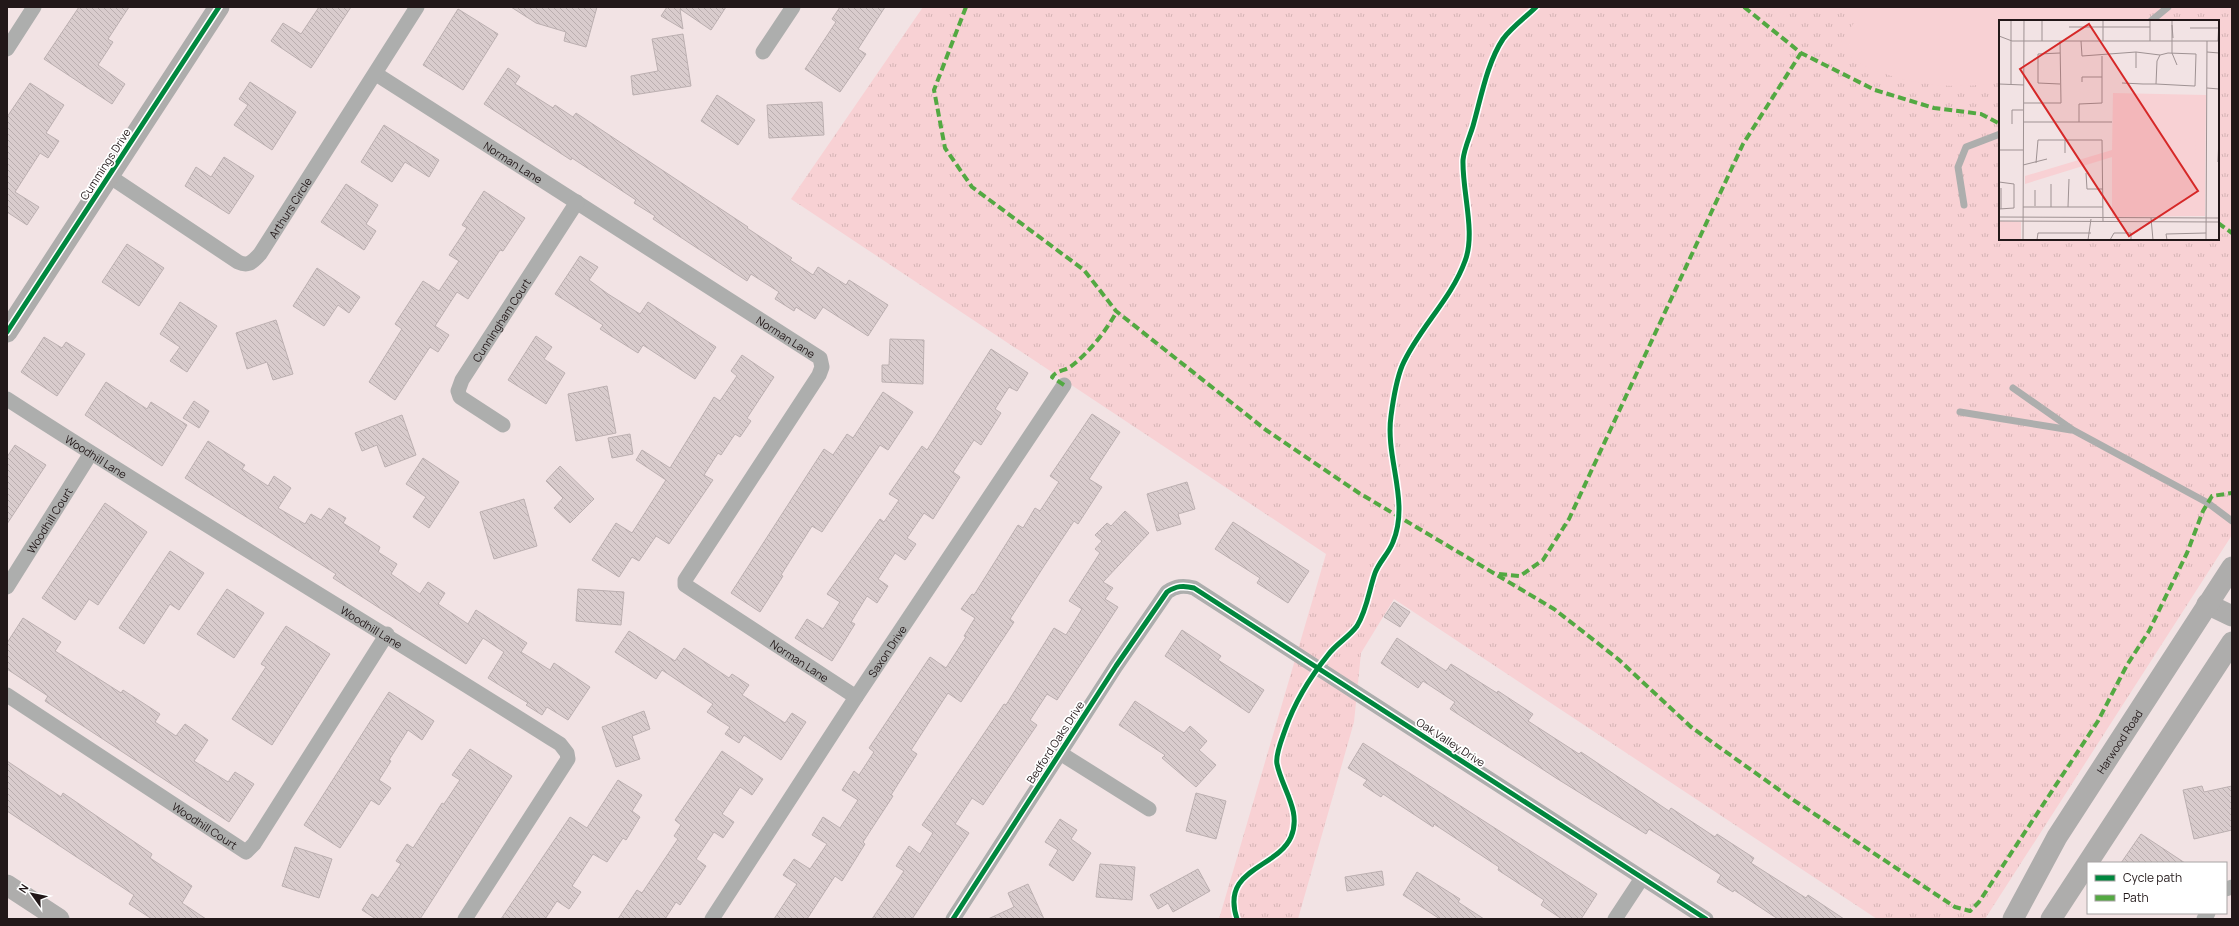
<svg xmlns="http://www.w3.org/2000/svg" width="2239" height="926" viewBox="0 0 2239 926" font-family="Manrope,sans-serif">
<defs>
<pattern id="grass-tufts" width="24" height="20" patternUnits="userSpaceOnUse"><rect width="24" height="20" fill="#f8d1d4"/><path d="M3 7l-1-3M5 7V3M7 7l1-3M15 17l-1-3M17 17v-4M19 17l1-3" fill="none" stroke="#d4b3b5"/></pattern>
<pattern id="building-back-hatch" width="6" height="6" patternUnits="userSpaceOnUse"><rect width="6" height="6" fill="#d9cccd"/><path d="M-1 5l2 2M0 0l6 6M5-1l2 2" fill="none" stroke="#baaeaf"/></pattern>
</defs>
<rect width="100%" height="100%" fill="#f2e3e4"/>
<path fill="url(#grass-tufts)" fill-rule="evenodd" d="M923 7H2232V535L1985 919H1877L1394 599 1361 653 1354 722 1298 919H1219L1326 554 791 199ZM2000 21H2218V239H2000Z"/>
<g fill="#f8d1d4">
<polygon points="1773,7 1794,7 1788,17"/>
<path d="M1865 7H2145L2129 21H2000V82C1961 90 1917 86 1880 72 1865 67 1850 57 1836 49Z"/>
</g>
<g fill="url(#building-back-hatch)" stroke="#bcb0b1">
<polygon points="79,7 129,7 108,39 113,42 98,65 125,84 112,104 44,59"/>
<polygon points="319,7 351,7 311,68 271,41 283,23 301,34"/>
<polygon points="511,7 597,7 586,47 564,41 566,32 536,23"/>
<polygon points="667,7 726,7 711,30 680,9 683,29 661,16"/>
<polygon points="840,7 885,7 858,49 866,54 840,92 805,69 836,22 832,19"/>
<polygon points="458,9 498,34 463,90 423,65"/>
<polygon points="683,34 691,86 633,95 631,76 658,71 652,39"/>
<polygon points="508,68 520,76 515,84 553,108 555,105 573,117 576,113 748,227 747,228 792,258 790,260 813,275 818,267 846,285 849,280 888,305 868,336 823,307 815,319 796,307 794,311 775,299 779,292 751,274 747,281 653,219 655,216 634,203 636,200 572,158 571,160 484,104"/>
<polygon points="250,82 296,112 272,150 234,125 248,105 239,99"/>
<polygon points="30,83 64,105 46,133 59,141 48,158 40,153 15,192 39,207 27,225 7,212 7,117"/>
<polygon points="717,95 755,120 738,145 701,121"/>
<polygon points="822,102 824,135 769,138 767,105"/>
<polygon points="384,125 439,160 429,177 405,162 392,182 361,162"/>
<polygon points="224,157 254,176 229,214 185,186 196,167 211,177"/>
<polygon points="346,184 378,205 366,224 376,231 364,250 321,222"/>
<polygon points="484,191 525,218 503,251 500,250 468,299 457,292 435,326 449,335 438,352 430,347 395,400 369,382 402,329 395,324 423,281 439,291 459,261 449,255 467,228 462,225"/>
<polygon points="127,244 164,268 139,306 102,282"/>
<polygon points="580,256 598,267 589,280 608,294 640,314 648,302 716,347 695,379 643,345 638,353 600,329 603,325 555,294"/>
<polygon points="317,268 360,297 349,313 338,305 324,326 293,306"/>
<polygon points="180,302 217,326 187,372 170,361 180,347 160,334"/>
<polygon points="276,320 293,374 273,380 267,362 247,369 236,333"/>
<polygon points="536,336 552,347 544,359 565,373 546,404 508,380"/>
<polygon points="44,337 62,348 66,342 85,354 57,396 21,372"/>
<polygon points="890,339 924,340 923,384 882,382 882,365 889,365"/>
<polygon points="991,349 1028,373 1017,391 1009,387 995,409 1001,413 981,445 974,440 953,472 960,477 933,519 924,513 907,538 916,544 905,560 895,553 878,579 888,586 877,603 867,596 851,622 855,624 832,661 795,638 807,619 823,629 840,602 827,594 880,519 884,522 899,500 889,494 922,446 927,450"/>
<polygon points="742,355 774,377 747,418 751,421 740,437 735,434 721,455 718,453 704,475 713,480 669,544 656,536 639,561 632,557 619,577 592,560 616,523 632,533 666,480 636,460 642,450 670,468 714,397 720,401 737,376 731,371"/>
<polygon points="106,382 147,409 151,402 187,425 162,466 85,415"/>
<polygon points="607,386 616,433 576,441 568,394"/>
<polygon points="883,392 913,412 888,450 880,445 822,532 812,526 781,575 783,576 760,612 731,593 824,449 833,455 847,434 853,438"/>
<polygon points="194,401 209,411 199,428 183,418"/>
<polygon points="1092,414 1120,432 1089,479 1102,487 1078,524 1074,521 1044,566 1010,619 1014,622 961,702 948,693 911,750 917,754 891,795 893,796 863,842 865,844 842,881 835,876 807,919 774,919 797,884 783,875 794,859 810,869 827,844 812,835 823,817 840,828 858,800 842,790 854,771 859,775 874,752 869,748 930,657 946,668 966,637 964,636 975,618 961,609 972,594 974,595 1018,525 1023,528 1035,508 1040,511 1059,482 1050,476"/>
<polygon points="402,415 416,455 385,467 377,445 362,451 355,433"/>
<polygon points="630,434 633,454 612,458 608,438"/>
<polygon points="208,441 245,465 242,469 268,486 274,476 291,488 278,508 305,524 311,514 321,520 329,508 346,518 343,523 380,547 378,552 397,564 391,574 420,594 428,582 445,593 438,604 468,624 476,610 527,643 521,652 550,670 554,663 590,687 568,720 547,707 542,715 526,705 528,703 488,678 504,652 483,638 466,664 333,578 336,574 185,478"/>
<polygon points="15,445 46,465 7,524 7,457"/>
<polygon points="423,458 459,482 429,528 413,517 426,497 406,484"/>
<polygon points="560,466 594,499 570,523 554,508 563,498 546,481"/>
<polygon points="1187,482 1195,509 1178,514 1181,524 1157,531 1147,494"/>
<polygon points="524,499 537,546 494,559 480,512"/>
<polygon points="105,503 147,532 98,605 89,599 75,620 42,598"/>
<polygon points="1125,511 1149,533 1103,582 1113,588 1105,599 1118,607 1057,700 1047,694 1030,720 1037,725 983,805 972,798 955,824 969,833 912,919 872,919 904,871 896,866 909,846 920,854 933,833 922,825 1004,704 1006,705 1054,628 1066,635 1082,609 1069,601 1100,553 1095,549 1102,541 1095,535 1107,523 1111,526"/>
<polygon points="1233,522 1309,571 1288,603 1257,583 1260,578 1215,549"/>
<polygon points="170,551 204,573 179,610 170,604 144,644 119,628"/>
<polygon points="227,589 264,613 234,658 197,634"/>
<polygon points="578,589 624,592 621,625 576,621"/>
<polygon points="1394,602 1410,612 1400,627 1384,617"/>
<polygon points="23,618 61,642 55,651 121,693 123,690 160,714 155,722 176,736 185,724 208,740 194,761 228,782 235,772 254,784 229,822 45,701 48,696 7,669 7,643"/>
<polygon points="286,626 330,654 272,745 232,719 266,667 261,664"/>
<polygon points="1182,630 1221,656 1218,660 1264,690 1249,713 1165,656"/>
<polygon points="629,631 675,661 684,648 729,678 732,674 749,685 742,695 785,723 792,713 806,722 781,760 744,735 739,743 725,734 730,727 707,712 713,704 662,670 656,679 615,652"/>
<polygon points="1397,638 1446,671 1451,664 1497,693 1498,691 1533,714 1528,721 1579,754 1581,752 1669,811 1671,808 1715,837 1717,834 1754,858 1751,863 1806,898 1808,895 1844,919 1778,919 1734,890 1733,892 1717,882 1721,875 1692,856 1649,829 1646,834 1556,778 1450,709 1455,702 1423,681 1418,688 1381,663"/>
<polygon points="389,692 434,721 422,740 408,730 389,760 391,761 379,780 391,788 379,805 371,800 340,848 304,825"/>
<polygon points="1135,701 1184,733 1190,726 1207,741 1199,750 1216,765 1196,787 1162,758 1165,755 1119,725"/>
<polygon points="644,711 650,729 632,736 640,759 616,767 602,727"/>
<polygon points="1363,743 1597,894 1581,919 1562,919 1541,905 1544,900 1498,870 1499,867 1434,824 1433,827 1383,794 1381,797 1363,785 1367,780 1348,768"/>
<polygon points="470,749 512,776 420,919 376,919 362,910 372,894 378,898 401,864 396,861 407,844 413,848 442,803 444,804 460,780 452,775"/>
<polygon points="722,751 763,779 752,795 740,787 722,814 734,822 723,838 714,832 696,859 706,866 680,905 676,902 665,919 618,919 637,890 642,893 678,839 674,836 681,825 675,820"/>
<polygon points="7,761 61,797 63,793 152,854 150,858 192,886 182,903 206,919 152,919 129,904 134,895 7,811"/>
<polygon points="618,780 642,795 632,811 640,817 626,840 623,838 607,862 593,854 572,886 581,892 569,909 557,901 545,919 501,919 570,817 587,828"/>
<polygon points="2202,786 2204,792 2232,786 2232,830 2194,839 2183,790"/>
<polygon points="1196,793 1226,801 1216,839 1186,831"/>
<polygon points="1060,819 1077,830 1071,839 1091,853 1073,881 1049,865 1058,850 1045,842"/>
<polygon points="2141,834 2185,863 2121,863"/>
<polygon points="295,847 332,859 319,898 282,886"/>
<polygon points="1100,864 1135,867 1132,900 1096,897"/>
<polygon points="1198,869 1210,891 1173,912 1168,903 1158,909 1150,895"/>
<polygon points="1382,871 1384,885 1347,891 1345,877"/>
<polygon points="1417,872 1460,899 1458,902 1484,919 1440,919 1403,895"/>
<polygon points="1028,884 1044,919 988,919 1014,907 1008,893"/>
</g>
<g fill="none" stroke-linecap="round" stroke-linejoin="round">
<g stroke="#adaead" stroke-width="7">
<polyline points="2151,21 2168,7"/>
<polyline points="1964,205 1958,167 1966,147 2000,134"/>
<polyline points="2013,388 2073,430 2208,503 2232,521"/>
<polyline points="1960,412 2071,430"/>
</g>
<g stroke="#adaead" stroke-width="15">
<polyline points="7,49 34,7"/>
<polyline points="763,52 793,7"/>
<path id="s1" d="M376 74 820 358 822 367 819 375 685 580V585L856 697"/>
<path id="s2" d="M109 176 238 262C249 267 252 262 260 254L417 7"/>
<path id="s3" d="M7 399C189 517 377 628 560 744L567 753 568 759 465 919"/>
<path id="s4" d="M503 425 460 397 458 391 462 380 577 202"/>
<path id="s5" d="M7 587 91 453"/>
<path id="s6" d="M7 695 246 852 254 844 387 634"/>
<polyline points="1060,753 1149,809"/>
<polyline points="2226,889 2232,887"/>
<path id="s7" d="M712 919 856 697 1064 385"/>
<path d="M953 919 1116 666 1167 592C1176 586 1183 585 1194 588L1706 919"/>
<polyline points="1615,919 1642,878"/>
<polyline points="2204,919 2208,913"/>
</g>
<g stroke="#aeadac" stroke-width="21">
<polyline points="7,332 219,7"/>
<polyline points="2207,604 2232,616"/>
<polyline points="7,885 59,919"/>
<path id="s8" d="M2013 919 2057 837 2232 567"/>
<polyline points="2051,919 2232,642"/>
</g>
<g stroke="#53a942" stroke-width="4" stroke-dasharray="8 4" stroke-linecap="butt">
<polyline points="966,7 934,90 945,148 972,187 1084,270 1116,311 1266,430 1359,493 1554,609 1618,659 1691,727 1792,799 1955,907 1970,911 1979,902 2098,721 2127,665 2149,631 2187,553 2203,511 2212,496 2232,493"/>
<polyline points="1744,7 1801,53 1875,90 1934,108 1981,114 2000,124"/>
<polyline points="2218,223 2232,233"/>
<path d="M1064 385 1052 377C1057 370 1064 371 1070 367 1089 353 1106 331 1117 311"/>
<polyline points="1499,574 1520,576 1543,560 1569,519 1743,144 1801,53"/>
</g>
<defs>
<g id="cycleway">
<polyline points="7,332 219,7"/>
<path d="M953 919 1116 666 1167 592C1176 586 1183 585 1194 588L1706 919"/>
<path d="M1237 919C1220 868 1277 869 1291 837 1302 811 1282 789 1277 764 1275 755 1282 739 1285 730 1294 704 1311 676 1328 655 1336 644 1349 637 1357 626 1367 610 1369 590 1375 573 1379 562 1389 553 1393 542 1410 501 1385 458 1391 416 1393 401 1396 381 1402 366 1418 329 1451 300 1465 261 1476 233 1462 191 1463 160 1464 149 1470 136 1473 126 1481 98 1487 63 1503 39 1512 27 1526 17 1536 7"/>
</g>
</defs>
<use href="#cycleway" stroke="#fff" stroke-width="8"/>
<use href="#cycleway" stroke="#00873e" stroke-width="5"/>
</g>
<g text-anchor="middle" dominant-baseline="central" stroke-width="3.5" stroke-linejoin="round" paint-order="stroke">
<g font-size="11" fill="#221819" stroke="#fff">
<text stroke="none"><textPath href="#s1" startOffset="163">Norman Lane</textPath></text>
<text transform="translate(105 164) rotate(-57)">Cummings Drive</text>
<text stroke="none"><textPath href="#s2" startOffset="236">Arthurs Circle</textPath></text>
<text stroke="none"><textPath href="#s4" startOffset="141">Cunningham Court</textPath></text>
<text stroke="none"><textPath href="#s1" startOffset="487">Norman Lane</textPath></text>
<text stroke="none"><textPath href="#s3" startOffset="106">Woodhill Lane</textPath></text>
<text stroke="none"><textPath href="#s5" startOffset="79">Woodhill Court</textPath></text>
<text stroke="none"><textPath href="#s3" startOffset="430">Woodhill Lane</textPath></text>
<text stroke="none"><textPath href="#s7" startOffset="320">Saxon Drive</textPath></text>
<text stroke="none"><textPath href="#s1" startOffset="932">Norman Lane</textPath></text>
<text stroke="none"><textPath href="#s8" startOffset="207">Harwood Road</textPath></text>
<text transform="translate(1055 742) rotate(-57)">Bedford Oaks Drive</text>
<text transform="translate(1451 742) rotate(33)">Oak Valley Drive</text>
<text stroke="none"><textPath href="#s6" startOffset="237">Woodhill Court</textPath></text>
</g>
</g>
<g transform="translate(1999 20)">
<rect width="220" height="220" fill="#f2e3e4"/>
<path d="M114 73 207 75 206 196 113 197V137L26 164V156L113 130ZM0 201 22 202V220H0Z" fill="#f8d1d4"/>
<path d="M184 79H200V88H183ZM184 94H200V103H184ZM196 117 197 138H176V130L181 121ZM176 143 196 144V165L180 156ZM0 208 11 209 15 213V220H0Z" fill="#f8d1d4"/>
<path fill="none" stroke="#9f9293" stroke-width="1" d="M43 0V21M151 0V21M173 0V33L178 45M173 5 174 18M70 7H151M191 8H220M0 16 13 21H220M82 21 83 36 137 32 161 35M104 21V0M219 21 220 0M137 32V48M208 32 220 33M61 33 39 34V63L61 64M83 62V57H103M123 63 144 64H157L195 66H196L197 34 169 33 161 35 158 41 157 64M0 64 25 65M12 64V0M208 68 220 69M25 83H62L61 21M24 102H113M80 102V84L103 83V36M13 104V90H24M66 120V133M0 130H24M219 142 220 116M37 143 39 120H103L104 202M24 145 48 139M87 153 88 169H104M0 162 15 164V188L0 189M36 186V170M24 187H104M52 187V164M69 187 70 159M2 189V168M0 197 220 198M152 198 154 220M0 201 220 202M24 220 25 0M38 220 39 213H92M89 220 92 199M111 220 115 213H132V220M168 220 167 214 207 213M207 220 208 21"/>
<path fill="#d62828" fill-opacity="0.15" stroke="#d62828" stroke-width="2" d="M90 4 199 171 130 216 21 49Z"/>
<rect width="220" height="220" fill="none" stroke="#221819" stroke-width="2"/>
</g>
<rect width="2239" height="926" fill="none" stroke="#221819" stroke-width="16"/>
<rect x="2087" y="862" width="140" height="52" fill="#ffffff" stroke="#a7a3a3"/>
<rect x="2095" y="875" width="20" height="6" fill="#00873e" stroke="#a7a3a3"/>
<text x="2123" y="882" font-size="12" fill="#221819">Cycle path</text>
<rect x="2095" y="895" width="20" height="6" fill="#53a942" stroke="#a7a3a3"/>
<text x="2123" y="902" font-size="12" fill="#221819">Path</text>
<g transform="translate(32 894) rotate(303)" stroke="#ffffff" stroke-width="3" paint-order="stroke">
<path d="M0-3L7 15L0 10L-7 15Z" fill="#221819"/>
<text y="-6" font-size="11" font-weight="bold" text-anchor="middle" fill="#221819">N</text>
</g>
</svg>
